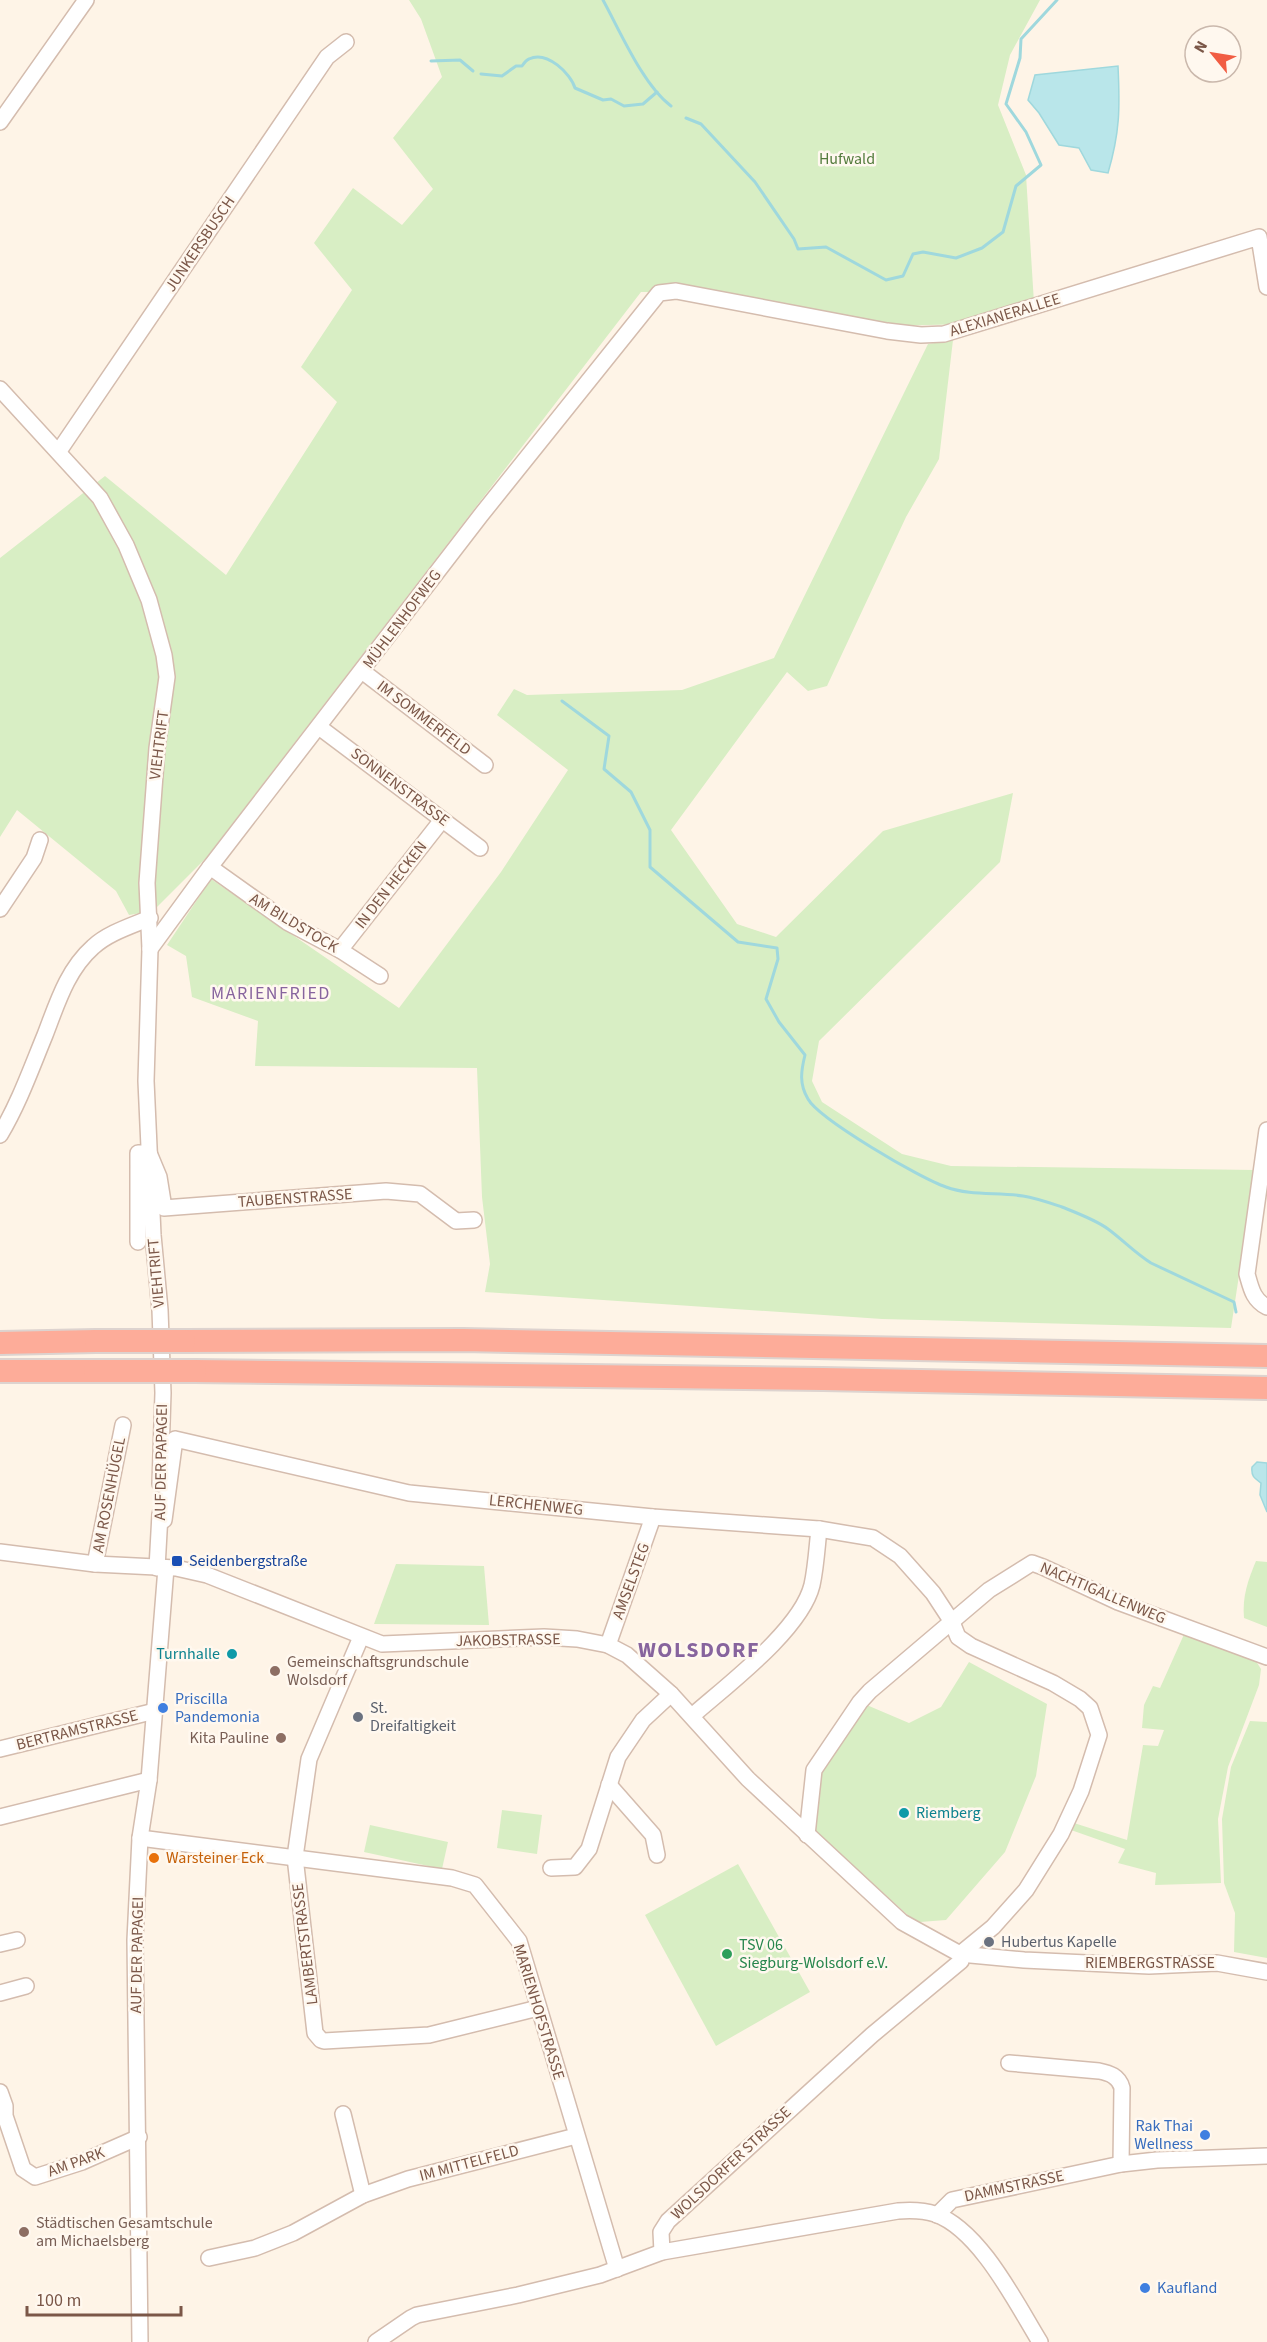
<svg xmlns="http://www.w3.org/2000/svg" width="1267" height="2342" viewBox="0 0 1267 2342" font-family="'Source Sans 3',sans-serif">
<rect width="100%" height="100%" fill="#fef4e7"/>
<g fill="#d8eec4">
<polygon points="409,0 1040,0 1010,55 998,105 1026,175 1034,303 968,324 887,326 682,292 641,292 206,858 153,911 129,915 116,891 17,810 0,837 0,558 105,476 226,575 337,402 301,367 352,290 314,243 353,188 402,225 433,189 393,138 442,77 421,19"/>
<polygon points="953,340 939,459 906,517 827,686 808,691 787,672 671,830 737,924 776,937 883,831 1013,793 1000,862 819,1041 812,1081 822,1102 902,1154 951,1166 1255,1170 1231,1328 882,1319 485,1292 490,1264 482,1197 477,1068 255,1066 258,1021 192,997 186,956 167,945 211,879 399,1008 501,872 568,770 497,715 514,689 527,695 682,690 774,658 928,344"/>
<path d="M1256 1561 1267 1562V1627L1244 1618C1242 1597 1248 1580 1256 1561Z"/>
<polygon points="396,1564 484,1566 489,1625 374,1624"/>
<polygon points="1186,1630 1252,1655 1261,1669 1259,1685 1228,1767 1218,1819 1221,1883 1155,1885 1156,1873 1118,1863 1125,1849 1071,1830 1074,1823 1127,1840 1143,1745 1158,1746 1164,1730 1142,1728 1144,1705 1153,1686 1160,1688"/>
<polygon points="969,1662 1047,1704 1036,1776 1005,1852 946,1920 920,1922 911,1918 813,1829 820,1773 862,1703 909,1723 941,1707"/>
<polygon points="1250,1721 1267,1722 1267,1958 1234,1952 1235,1913 1224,1883 1222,1819 1231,1767"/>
<polygon points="502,1810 542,1815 537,1854 497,1848"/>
<polygon points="370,1825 448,1842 442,1869 364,1852"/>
<polygon points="738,1864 810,1992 716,2046 645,1915"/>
</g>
<g fill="#b9e6ea" stroke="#9fd8dd" stroke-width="1.5">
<path d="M1118 66C1120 108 1120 132 1108 173L1091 170 1079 148 1059 145 1039 113 1028 100 1035 75Z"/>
<path d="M1257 1462 1267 1463V1512L1260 1495 1261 1483C1254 1478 1251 1476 1252 1467Z"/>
</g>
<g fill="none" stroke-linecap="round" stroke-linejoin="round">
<g stroke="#9fd8dd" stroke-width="3">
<path d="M603 0C620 31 643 85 671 106"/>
<polyline points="431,61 460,60 473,71"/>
<path d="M481 74 502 76 516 66H522C524 63 526 60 529 59 547 50 571 74 575 88L603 100 611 99 624 106 643 104 657 92"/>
<polyline points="686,118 701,124 755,182 794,239 798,249 826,247 886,280 903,276 913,254 923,252 956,258 982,248 1003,232 1016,186 1041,165 1026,132 1006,104 1020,58 1021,39 1057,0"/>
<path d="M562 701 609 736 604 769 631 792 650 830V867L738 942 777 948 778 959 766 999 779 1022 805 1055C801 1071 799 1084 808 1099 819 1119 921 1179 946 1187 970 1196 998 1192 1023 1196 1036 1198 1050 1203 1062 1207 1077 1213 1096 1220 1108 1229 1123 1240 1135 1253 1151 1263L1234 1302 1236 1312"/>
</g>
<defs>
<g id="minor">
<polyline points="0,122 86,0"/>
<polyline points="0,389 100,498 126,545 149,600 164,655 167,677 157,748 147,883 150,949 146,1081 153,1235 160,1310 163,1393 160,1484"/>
<polyline points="59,451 327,57 346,42"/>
<polyline points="362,671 485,765"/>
<polyline points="319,727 480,848"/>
<polyline points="210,867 287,922 340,950 380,976"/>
<polyline points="0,909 34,858 40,840"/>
<polyline points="150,949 210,867 481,515 659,293 676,291 887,331 921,335 944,334 1259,237 1267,287"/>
<polyline points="340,950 442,820"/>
<path d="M1267 1130 1247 1274C1251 1288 1253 1300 1267 1307"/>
<path d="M0 1135C19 1103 31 1069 45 1035 57 1004 67 970 93 947 108 933 131 926 150 918"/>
<polyline points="138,1242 138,1153 149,1153 159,1177 164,1208 386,1191 420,1194 456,1221 474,1220"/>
<polyline points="160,1522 164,1520 175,1439 409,1493 653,1517 819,1529 873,1538 900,1556 933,1593 952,1622 958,1637 971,1646 1053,1683 1080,1699 1090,1708 1099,1735 1081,1791 1061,1834 1026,1890 993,1927 960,1954"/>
<polyline points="0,1552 95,1564 176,1568 207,1575 382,1644 544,1637 577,1639 608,1645 627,1655 671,1694 748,1779 902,1922 960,1954 1024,1960 1149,1966 1217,1963 1267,1972"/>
<polyline points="95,1564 123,1425"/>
<polyline points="157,1568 160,1514"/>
<polyline points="361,1637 309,1759 295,1857 315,2033 321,2040 324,2041 429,2035 538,2008"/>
<polyline points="608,1645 653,1517"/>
<path d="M692 1716C727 1685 801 1630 812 1585 816 1567 817 1547 819 1529"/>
<polyline points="0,1749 155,1711"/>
<polyline points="609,1785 653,1835 657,1855"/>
<polyline points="0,1817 149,1780"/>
<polyline points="807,1835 814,1770 860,1702 870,1691 989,1590 1032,1563 1043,1567 1118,1602 1267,1657"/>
<polyline points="140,1838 452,1878 475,1885 519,1941 617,2269"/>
<polyline points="551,1868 575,1867 589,1849 618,1757 643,1720 671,1694"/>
<polyline points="0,1944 17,1940"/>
<polyline points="0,1993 26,1986"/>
<path d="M1009 2063 1099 2071C1109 2073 1119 2076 1122 2088L1121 2164"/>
<polyline points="0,2092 5,2106 5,2116 23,2169 35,2177 82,2162 139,2137"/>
<polyline points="343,2114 363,2195"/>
<polyline points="937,2215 952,2200 1121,2164 1157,2160 1267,2156"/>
<polyline points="662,2252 661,2232 668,2221 872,2035 961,1961 960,1954"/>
<polyline points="209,2258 255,2248 293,2233 363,2195 408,2179 576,2136"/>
<polyline points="140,2342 135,1940 140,1838 149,1780 166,1568"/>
<path d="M376 2342 411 2318 417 2315 518 2295 600 2275 662 2252 898 2211C911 2210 923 2210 935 2214 980 2230 1016 2303 1040 2342"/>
</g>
<g id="highway">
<polyline points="184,1341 463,1340 1267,1356"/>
<polyline points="0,1343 96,1341"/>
<polyline points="0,1371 95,1371"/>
<polyline points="195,1371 823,1379 1267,1388"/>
</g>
</defs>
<use href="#minor" stroke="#d4bcae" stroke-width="18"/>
<use href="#highway" stroke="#ddd3cf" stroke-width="26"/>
<use href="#minor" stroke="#fff" stroke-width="15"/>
<use href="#highway" stroke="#fdac99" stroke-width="22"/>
<defs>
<g id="highway-bridge">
<polyline points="96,1341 184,1341"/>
<polyline points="95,1371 195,1371"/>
</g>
</defs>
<use href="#highway-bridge" stroke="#ddd3cf" stroke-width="26" stroke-linecap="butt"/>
<use href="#highway-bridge" stroke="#fdac99" stroke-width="22"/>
</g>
<rect fill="#1a4fb4" stroke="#fff8ef" stroke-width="2" x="171" y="1555" width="12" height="12" rx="3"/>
<g fill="#0f9aa8" stroke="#fff8ef" stroke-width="2">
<circle cx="232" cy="1654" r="6"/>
<circle cx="904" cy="1813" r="6"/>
</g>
<g fill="#8d6e63" stroke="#fff8ef" stroke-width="2">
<circle cx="275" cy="1671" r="6"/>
<circle cx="281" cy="1738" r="6"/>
<circle cx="24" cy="2232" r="6"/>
</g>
<g fill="#3f7fe0" stroke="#fff8ef" stroke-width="2">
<circle cx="163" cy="1708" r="6"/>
<circle cx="1205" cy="2135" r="6"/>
<circle cx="1145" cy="2288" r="6"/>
</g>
<g fill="#6b7280" stroke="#fff8ef" stroke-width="2">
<circle cx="358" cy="1717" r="6"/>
<circle cx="989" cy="1942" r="6"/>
</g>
<circle fill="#e8710a" stroke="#fff8ef" stroke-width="2" cx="154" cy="1858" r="6"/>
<circle fill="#2e9e5b" stroke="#fff8ef" stroke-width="2" cx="727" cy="1954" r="6"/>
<g text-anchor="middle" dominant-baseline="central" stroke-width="5" stroke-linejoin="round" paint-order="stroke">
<g font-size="16" fill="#537b3c" stroke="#fff8ef">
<text x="847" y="159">Hufwald</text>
</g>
<g font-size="16" fill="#7b5748" stroke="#fff8ef">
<text transform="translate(200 244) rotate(-56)">JUNKERSBUSCH</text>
<text transform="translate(1005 315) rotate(-17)">ALEXIANERALLEE</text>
<text transform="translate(402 619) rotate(-53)">MÜHLENHOFWEG</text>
<text transform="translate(424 718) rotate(37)">IM SOMMERFELD</text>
<text transform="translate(159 745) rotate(-83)">VIEHTRIFT</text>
<text transform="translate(400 787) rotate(37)">SONNENSTRASSE</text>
<text transform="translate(391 885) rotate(-52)">IN DEN HECKEN</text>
<text transform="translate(294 923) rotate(31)">AM BILDSTOCK</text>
<text transform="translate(295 1198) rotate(-4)">TAUBENSTRASSE</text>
<text transform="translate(156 1273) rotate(-95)">VIEHTRIFT</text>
<text transform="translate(161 1462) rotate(-89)">AUF DER PAPAGEI</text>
<text transform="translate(109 1495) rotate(-79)">AM ROSENHÜGEL</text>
<text transform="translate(536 1505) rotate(6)">LERCHENWEG</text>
<text transform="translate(631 1581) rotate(-70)">AMSELSTEG</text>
<text transform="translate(1103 1593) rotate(23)">NACHTIGALLENWEG</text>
<text transform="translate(508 1640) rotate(-1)">JAKOBSTRASSE</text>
<text transform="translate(77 1730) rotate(-14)">BERTRAMSTRASSE</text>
<text transform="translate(305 1944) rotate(-97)">LAMBERTSTRASSE</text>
<text transform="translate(137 1955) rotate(-89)">AUF DER PAPAGEI</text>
<text x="1150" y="1963">RIEMBERGSTRASSE</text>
<text transform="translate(539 2012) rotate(73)">MARIENHOFSTRASSE</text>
<text transform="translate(76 2162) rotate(-20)">AM PARK</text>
<text transform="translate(469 2163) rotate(-15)">IM MITTELFELD</text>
<text transform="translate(731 2163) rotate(-43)">WOLSDORFER STRASSE</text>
<text transform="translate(1014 2186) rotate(-12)">DAMMSTRASSE</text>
</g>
<g font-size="16" fill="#164399" stroke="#fff8ef" text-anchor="start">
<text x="189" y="1561">Seidenbergstraße</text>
</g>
<g font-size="16" fill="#0d838f" stroke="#fff8ef" text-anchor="end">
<text x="220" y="1654">Turnhalle</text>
<text x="916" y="1813" text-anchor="start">Riemberg</text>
</g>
<g font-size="16" fill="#785e54" stroke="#fff8ef" text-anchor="start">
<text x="287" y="1662">Gemeinschaftsgrundschule<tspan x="287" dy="18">Wolsdorf</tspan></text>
<text x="269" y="1738" text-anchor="end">Kita Pauline</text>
<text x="36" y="2223">Städtischen Gesamtschule<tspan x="36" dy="18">am Michaelsberg</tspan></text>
</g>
<g font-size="16" fill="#366cbe" stroke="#fff8ef" text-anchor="start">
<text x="175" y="1699">Priscilla<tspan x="175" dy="18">Pandemonia</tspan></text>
<text x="1193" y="2126" text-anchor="end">Rak Thai<tspan x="1193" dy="18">Wellness</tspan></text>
<text x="1157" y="2288">Kaufland</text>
</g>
<g font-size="16" fill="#5b616d" stroke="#fff8ef" text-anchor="start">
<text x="370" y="1708">St.<tspan x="370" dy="18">Dreifaltigkeit</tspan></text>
<text x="1001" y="1942">Hubertus Kapelle</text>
</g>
<g font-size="16" fill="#c56008" stroke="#fff8ef" text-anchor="start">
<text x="166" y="1858">Warsteiner Eck</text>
</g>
<g font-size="16" fill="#27864d" stroke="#fff8ef" text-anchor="start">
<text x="739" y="1945">TSV 06<tspan x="739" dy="18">Siegburg-Wolsdorf e.V.</tspan></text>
</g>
<g font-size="18" letter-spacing="1.5" fill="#87649e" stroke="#fff8ef">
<text x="271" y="993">MARIENFRIED</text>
</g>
<g font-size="22" font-weight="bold" letter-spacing="1.5" fill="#87649e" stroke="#fff8ef">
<text x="699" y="1650">WOLSDORF</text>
</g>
</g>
<g transform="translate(1213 54) rotate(300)"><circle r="28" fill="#fff8ef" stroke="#cab8ac" stroke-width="1.5"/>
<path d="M0-4.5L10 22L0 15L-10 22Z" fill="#f15d43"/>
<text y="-9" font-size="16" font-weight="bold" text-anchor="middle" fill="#7b5748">N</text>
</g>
<path d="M27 2306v9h154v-9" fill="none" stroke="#7b5748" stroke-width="3"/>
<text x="36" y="2306" font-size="18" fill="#7b5748" stroke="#fff8ef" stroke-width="4.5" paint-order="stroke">100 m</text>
</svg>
